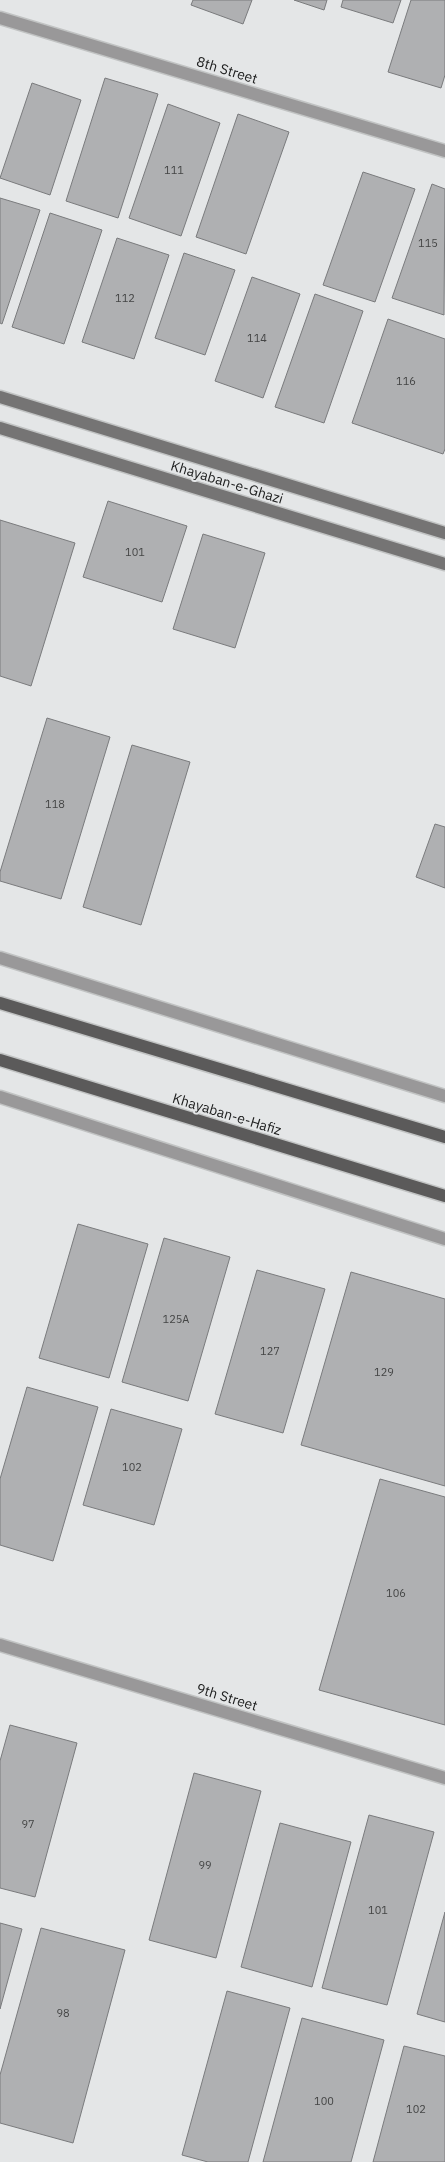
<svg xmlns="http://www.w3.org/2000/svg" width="445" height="2162" viewBox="0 0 445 2162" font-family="'IBM Plex Sans',sans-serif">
<rect width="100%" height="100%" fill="#e4e6e7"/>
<g fill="#afb0b2" stroke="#7a7b7d">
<polygon points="193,0 252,0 243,24 191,5"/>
<polygon points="294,0 327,0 324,10"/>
<polygon points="343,0 401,0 393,23 341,7"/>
<polygon points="411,0 445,0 445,75 441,88 388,72"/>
<polygon points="105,78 158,94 118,218 66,201"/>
<polygon points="32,83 81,100 50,195 0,178"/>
<polygon points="168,104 220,123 181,236 129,218"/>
<polygon points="238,114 289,132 246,254 196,237"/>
<polygon points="363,172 415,189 375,302 323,285"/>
<polygon points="432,184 445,189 444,315 392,298"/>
<polygon points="0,198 40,210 2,324 0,323"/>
<polygon points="50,213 102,230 64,344 12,327"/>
<polygon points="117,238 169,255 134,359 82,342"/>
<polygon points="184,253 235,270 205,355 155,338"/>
<polygon points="252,277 300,294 263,398 215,381"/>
<polygon points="315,294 363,311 324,423 275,407"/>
<polygon points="388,319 445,339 445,449 443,454 352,423"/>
<polygon points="108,501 187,526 162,602 83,577"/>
<polygon points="0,520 75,543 31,686 0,676"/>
<polygon points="203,534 265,553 235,648 173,629"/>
<polygon points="47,718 110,737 61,899 0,881 0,872"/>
<polygon points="132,745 190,762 141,925 83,907"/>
<polygon points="435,824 445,827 445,888 416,877"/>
<polygon points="78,1224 148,1244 109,1378 39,1358"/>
<polygon points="164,1238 230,1257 188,1401 122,1382"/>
<polygon points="257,1270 325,1289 283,1433 215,1414"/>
<polygon points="351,1272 445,1299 445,1486 301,1445"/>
<polygon points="27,1387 98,1407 53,1561 0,1545 0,1479"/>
<polygon points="111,1409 182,1429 154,1525 83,1505"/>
<polygon points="380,1479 445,1497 445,1725 319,1690"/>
<polygon points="10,1725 77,1743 35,1897 0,1888 0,1761"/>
<polygon points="194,1773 261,1791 216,1958 149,1940"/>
<polygon points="369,1815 434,1832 387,2005 322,1988"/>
<polygon points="280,1823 351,1842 312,1987 241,1967"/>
<polygon points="445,1912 445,2022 417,2014"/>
<polygon points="0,1923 22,1929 0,2009"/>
<polygon points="41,1928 125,1950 73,2143 0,2123 0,2075"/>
<polygon points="227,1991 290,2008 248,2162 208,2162 182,2155"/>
<polygon points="302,2018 384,2040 351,2162 263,2162"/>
<polygon points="404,2046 445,2056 445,2162 373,2162"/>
</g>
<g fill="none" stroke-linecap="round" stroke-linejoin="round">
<defs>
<g id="lane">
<polyline points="0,958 445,1096"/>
<polyline points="0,1097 445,1239"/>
</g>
<g id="street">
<polyline points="0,18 445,151"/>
<polyline points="0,1645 445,1778"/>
</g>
<g id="secondary">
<polyline points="0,397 445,533"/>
<polyline points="0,428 445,564"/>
</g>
<g id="primary">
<polyline points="0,1003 445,1137"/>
<polyline points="0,1060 445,1196"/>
</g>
</defs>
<use href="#lane" stroke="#c1c3c3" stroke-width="15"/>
<use href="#street" stroke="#c1c3c3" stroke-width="15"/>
<use href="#secondary" stroke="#c1c3c3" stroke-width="15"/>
<use href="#primary" stroke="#c1c3c3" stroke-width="15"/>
<use href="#lane" stroke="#999899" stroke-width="12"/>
<use href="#street" stroke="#999899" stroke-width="12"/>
<use href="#secondary" stroke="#757474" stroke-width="12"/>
<use href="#primary" stroke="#5b5a5a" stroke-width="12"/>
</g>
<g text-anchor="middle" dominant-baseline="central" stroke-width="4" stroke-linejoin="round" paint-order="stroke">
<g font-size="11" fill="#444545">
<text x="174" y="170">111</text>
<text x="428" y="243">115</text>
<text x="125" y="298">112</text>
<text x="257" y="338">114</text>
<text x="406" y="381">116</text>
<text x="135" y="552">101</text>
<text x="55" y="804">118</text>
<text x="176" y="1319">125A</text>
<text x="270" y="1351">127</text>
<text x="384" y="1372">129</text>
<text x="132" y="1467">102</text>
<text x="396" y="1593">106</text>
<text x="28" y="1824">97</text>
<text x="205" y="1865">99</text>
<text x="378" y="1910">101</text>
<text x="63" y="2013">98</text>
<text x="324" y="2101">100</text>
<text x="416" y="2109">102</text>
</g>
<g font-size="14" fill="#202121" stroke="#e4e6e7">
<text transform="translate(227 70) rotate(17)">8th Street</text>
<text transform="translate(227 482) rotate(17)">Khayaban-e-Ghazi</text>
<text transform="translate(227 1114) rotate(17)">Khayaban-e-Hafiz</text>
<text transform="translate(227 1697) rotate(17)">9th Street</text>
</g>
</g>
</svg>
